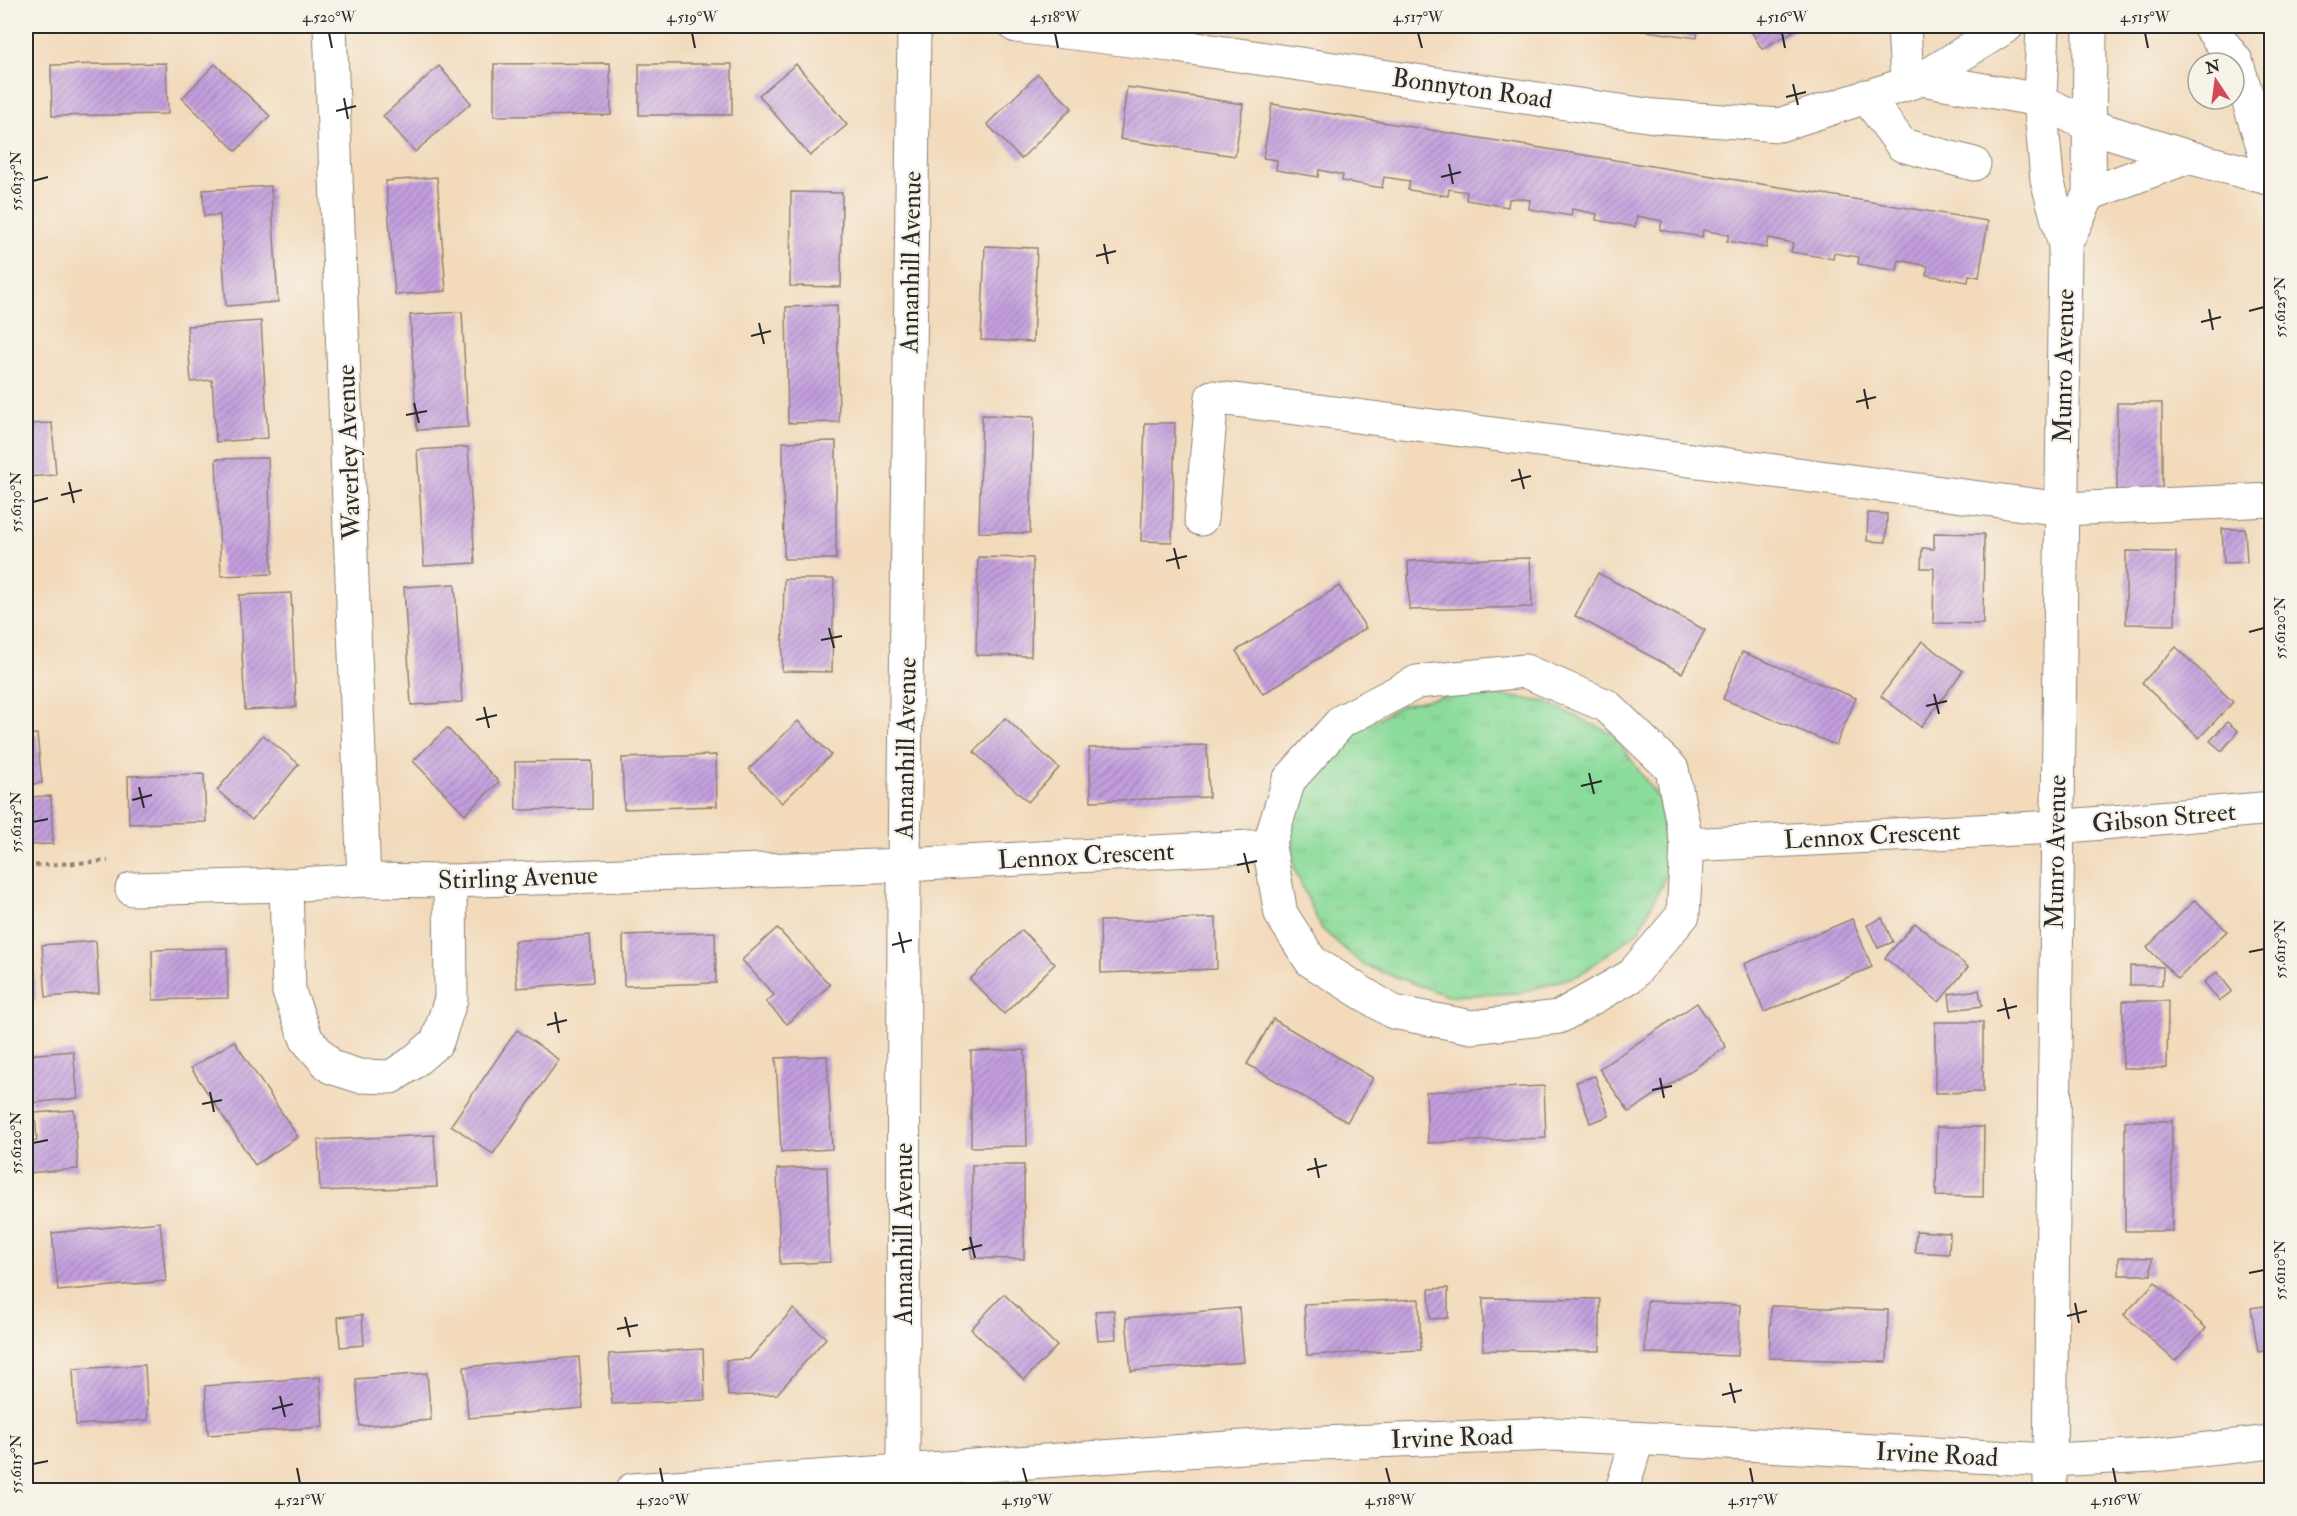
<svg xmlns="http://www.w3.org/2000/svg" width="2297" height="1516" viewBox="0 0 2297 1516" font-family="'IM FELL Double Pica',serif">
<defs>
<pattern id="grass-tufts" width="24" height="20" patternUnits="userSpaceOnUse" patternTransform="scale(1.5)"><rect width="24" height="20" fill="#8bdc9b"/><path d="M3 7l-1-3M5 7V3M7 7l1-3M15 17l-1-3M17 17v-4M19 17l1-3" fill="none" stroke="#78bd86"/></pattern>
<pattern id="building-hatch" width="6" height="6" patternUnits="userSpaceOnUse" patternTransform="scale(1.5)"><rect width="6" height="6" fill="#c39fde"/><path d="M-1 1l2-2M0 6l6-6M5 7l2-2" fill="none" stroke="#9f82b4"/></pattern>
</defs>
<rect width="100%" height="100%" fill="#f7f3e8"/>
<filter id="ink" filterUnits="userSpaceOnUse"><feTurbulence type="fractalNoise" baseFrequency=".0167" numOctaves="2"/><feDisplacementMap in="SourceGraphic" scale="12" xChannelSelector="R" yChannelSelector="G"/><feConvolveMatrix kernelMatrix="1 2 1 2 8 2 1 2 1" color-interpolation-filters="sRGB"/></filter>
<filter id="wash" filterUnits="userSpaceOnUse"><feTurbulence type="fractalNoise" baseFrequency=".008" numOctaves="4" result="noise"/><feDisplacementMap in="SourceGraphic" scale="24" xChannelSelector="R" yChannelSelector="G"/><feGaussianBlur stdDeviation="1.35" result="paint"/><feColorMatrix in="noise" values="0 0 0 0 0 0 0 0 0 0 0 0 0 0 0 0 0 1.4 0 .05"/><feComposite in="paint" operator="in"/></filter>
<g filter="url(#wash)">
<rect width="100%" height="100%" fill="#f2dabb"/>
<polygon fill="url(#grass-tufts)" stroke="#5b8463" stroke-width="1.5" points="1471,691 1546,702 1613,734 1660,800 1668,872 1638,932 1579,975 1520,993 1448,996 1363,965 1321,928 1294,868 1292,815 1302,784 1346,737 1402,705"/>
<g id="blocks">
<g fill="url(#building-hatch)">
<polygon points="1610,26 1698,26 1697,38"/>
<polygon points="1748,26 1802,26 1762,49"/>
<polygon points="166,63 168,114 52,116 51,65"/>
<polygon points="610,63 611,115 494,116 494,64"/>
<polygon points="215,64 270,116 236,151 182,98"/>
<rect x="639" y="64" width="93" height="51"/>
<polygon points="796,64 847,125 810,156 759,95"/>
<polygon points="439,66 471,103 415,152 383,116"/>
<polygon points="1038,74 1072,108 1021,159 987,124"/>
<polygon points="1127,87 1243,104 1235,156 1120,139"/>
<polygon points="1272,104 1988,221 1979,277 1969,275 1968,282 1926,275 1928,266 1899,260 1897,271 1858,264 1859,257 1834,253 1833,259 1791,252 1793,243 1768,238 1766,248 1727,241 1729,235 1703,230 1702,237 1660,230 1662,221 1637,216 1635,227 1596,220 1597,214 1572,209 1571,216 1529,209 1530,200 1517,198 1509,199 1508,207 1466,200 1467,192 1449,189 1448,196 1408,190 1410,181 1384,177 1382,188 1342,181 1343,175 1319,170 1318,177 1276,170 1277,160 1263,158"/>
<polygon points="437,177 446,291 395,295 386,181"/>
<polygon points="271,186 278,302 226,306 220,215 204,216 203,190"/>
<polygon points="791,192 842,193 841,287 790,286"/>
<polygon points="985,246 1037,248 1033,342 981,340"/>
<polygon points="837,305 839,422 788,423 786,307"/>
<polygon points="462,312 468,427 417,430 410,315"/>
<polygon points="261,321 268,438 216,442 212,380 191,382 187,326"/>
<rect x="2117" y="403" width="45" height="97"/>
<polygon points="982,415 1034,417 1030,533 979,532"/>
<polygon points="52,423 56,475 26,477 26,424"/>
<polygon points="1145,423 1175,423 1172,542 1141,541"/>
<polygon points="836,441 836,559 784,559 783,442"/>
<polygon points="468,447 475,563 424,566 417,450"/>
<polygon points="268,458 272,574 221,576 216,459"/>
<polygon points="1868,513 1887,514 1886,542 1867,541"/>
<polygon points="2222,529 2245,529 2247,562 2224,563"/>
<polygon points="1934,533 1984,534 1983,624 1933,623 1934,568 1921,568 1922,548 1934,549"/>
<polygon points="2126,551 2176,552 2175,625 2126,624"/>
<polygon points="978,557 1033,558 1031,656 976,655"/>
<polygon points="1530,558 1532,607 1409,610 1408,561"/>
<polygon points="1598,573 1705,630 1682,673 1575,616"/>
<polygon points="784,579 834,579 832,672 782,671"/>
<polygon points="455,584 462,702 411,705 404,587"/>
<polygon points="1339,586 1366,628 1263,694 1236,651"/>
<polygon points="291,593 296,707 245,710 239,595"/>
<polygon points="1922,641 1963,671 1921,727 1881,696"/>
<polygon points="2176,647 2233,702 2199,738 2142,683"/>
<polygon points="1742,652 1856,698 1836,745 1723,699"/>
<polygon points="1005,718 1059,768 1028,802 974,752"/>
<polygon points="798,721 831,755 782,803 749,769"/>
<polygon points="2227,722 2238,731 2222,751 2210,741"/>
<polygon points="447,728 499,782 465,814 413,761"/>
<polygon points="37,734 42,783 26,785 26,735"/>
<polygon points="263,735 299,764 252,820 217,790"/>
<polygon points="1207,745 1209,797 1091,801 1089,748"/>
<polygon points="716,755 717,806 624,809 622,758"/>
<polygon points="592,761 592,809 516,810 515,762"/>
<polygon points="204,774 206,822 129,824 128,776"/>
<polygon points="51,796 53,844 26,845 26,797"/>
<polygon points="2195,900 2227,931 2178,979 2147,947"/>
<polygon points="1216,918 1217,969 1101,973 1100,921"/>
<polygon points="1882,918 1893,942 1878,948 1867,925"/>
<polygon points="1852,919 1872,967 1764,1012 1744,964"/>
<polygon points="1915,923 1968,967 1939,1002 1885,958"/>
<polygon points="777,928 830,985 787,1024 766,1002 774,995 742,960"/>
<polygon points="1022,930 1055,964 1004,1014 970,979"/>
<polygon points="715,932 716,983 624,986 623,935"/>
<polygon points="590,935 593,982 517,988 514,941"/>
<polygon points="96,941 99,993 46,997 42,945"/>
<polygon points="26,948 32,948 36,999 26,1000"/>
<polygon points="227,948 228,998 153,1000 152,950"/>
<polygon points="2130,966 2163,967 2162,985 2130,985"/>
<polygon points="2217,972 2232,991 2219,1001 2204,982"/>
<polygon points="1979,990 1982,1006 1951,1010 1949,994"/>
<polygon points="2123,1001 2168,1001 2167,1068 2123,1068"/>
<polygon points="1697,1003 1726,1047 1629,1112 1599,1069"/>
<polygon points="1273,1019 1373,1078 1347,1122 1247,1064"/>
<polygon points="1935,1022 1983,1022 1983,1092 1935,1093"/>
<polygon points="517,1030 559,1060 493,1154 451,1125"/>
<polygon points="234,1041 298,1137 255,1165 191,1068"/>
<polygon points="1025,1050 1027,1146 971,1147 971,1051"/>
<polygon points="73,1051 78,1098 31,1103 29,1086 26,1087 26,1055"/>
<polygon points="827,1056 832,1149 781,1152 776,1058"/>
<polygon points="1595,1076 1609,1116 1590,1123 1576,1082"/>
<polygon points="1544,1086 1546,1138 1428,1143 1426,1092"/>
<polygon points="74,1110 78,1169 26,1173 26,1142 37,1141 35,1113"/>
<rect x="2125" y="1121" width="47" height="110"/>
<polygon points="1937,1127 1984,1127 1983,1197 1936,1196"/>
<polygon points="434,1135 437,1187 320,1191 318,1140"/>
<polygon points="972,1165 1024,1165 1024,1259 972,1258"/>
<polygon points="827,1167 830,1262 780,1264 777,1169"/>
<polygon points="160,1222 166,1281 58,1291 52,1233"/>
<polygon points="1916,1231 1950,1233 1949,1254 1915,1252"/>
<polygon points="2119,1257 2152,1258 2151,1275 2119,1275"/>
<polygon points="2155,1282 2206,1328 2175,1361 2124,1315"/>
<polygon points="1448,1288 1448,1318 1430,1319 1429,1289"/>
<polygon points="1004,1294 1057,1346 1024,1380 971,1329"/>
<polygon points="1483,1298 1600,1299 1600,1351 1483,1350"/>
<polygon points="1419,1299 1421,1350 1307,1355 1304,1304"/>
<polygon points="1647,1301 1740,1305 1738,1356 1645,1353"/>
<polygon points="2271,1305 2271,1350 2258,1352 2251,1308"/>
<polygon points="1771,1306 1888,1310 1887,1362 1769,1358"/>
<polygon points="1239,1308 1244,1362 1131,1371 1126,1318"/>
<polygon points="793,1309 826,1338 777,1394 728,1396 726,1360 749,1359"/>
<polygon points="1114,1310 1116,1339 1098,1340 1095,1311"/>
<polygon points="362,1315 364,1345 340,1347 338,1317"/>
<polygon points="703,1349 705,1400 612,1404 609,1354"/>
<polygon points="579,1357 583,1408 468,1418 464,1367"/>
<polygon points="145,1365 148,1420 76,1425 73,1369"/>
<polygon points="427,1373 431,1420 360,1426 356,1379"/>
<polygon points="320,1377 323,1427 208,1435 205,1386"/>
</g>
</g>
</g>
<g filter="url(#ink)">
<use href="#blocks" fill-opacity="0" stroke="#8e8273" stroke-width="1.5"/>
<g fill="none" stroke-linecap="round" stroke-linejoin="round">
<defs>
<g id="minor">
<polyline points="330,26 364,880"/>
<polyline points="1016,26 1170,45 1654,116 1779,125 1922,79 2007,26"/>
<polyline points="1904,26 1907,82"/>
<polyline points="2209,26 2236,61 2272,175"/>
<polyline points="1922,79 2040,100 2090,126 2188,157 2272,179"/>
<polyline points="1866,96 1902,145 1974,164"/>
<polyline points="2089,194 2188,157"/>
<polyline points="1201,519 1212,397 2062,509 2272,500"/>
<polyline points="1269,846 1281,914 1311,961 1393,1012 1472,1027 1559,1017 1631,976 1683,915 1687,845 2056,827 2272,808"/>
<polyline points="286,885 289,992 307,1040 331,1067 359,1076 391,1077 411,1064 437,1042 451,999 450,881"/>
<polyline points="132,889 286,885 364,880 450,881 904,865 1269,846 1289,780 1342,721 1417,682 1525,671 1607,706 1672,769 1687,845"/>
<polyline points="2050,1460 2050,1490"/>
<polyline points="903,1470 904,865 914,26"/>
<polyline points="1622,1490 1637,1440"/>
</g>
<g id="major">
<polyline points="2043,26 2040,100 2047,180 2065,245 2050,1460"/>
<polyline points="2065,245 2089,194 2090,26"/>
<polyline points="632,1490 1271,1445 1553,1434 2050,1460 2154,1455 2272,1442"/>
</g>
</defs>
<use href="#minor" stroke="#8e8273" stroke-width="35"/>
<use href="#major" stroke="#8e8273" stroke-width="35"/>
<polyline stroke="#8e8273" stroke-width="4" stroke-dasharray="4.5 4.5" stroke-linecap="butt" points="26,866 108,861"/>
<use href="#minor" stroke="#fff" stroke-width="33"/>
<use href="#major" stroke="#fff" stroke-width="33"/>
</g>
</g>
<path fill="none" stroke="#2b2b2b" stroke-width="2" d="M329 33 332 48M692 33 695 48M1055 33 1058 48M1418 33 1422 48M1782 33 1785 48M2145 33 2148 48M1793 84 1798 105M1786 97 1806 92M344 98 348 119M336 111 356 106M1449 164 1453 184M1441 177 1461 172M33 181 48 177M1104 244 1108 264M1096 256 1116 251M2209 309 2213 330M2249 311 2264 307M2201 322 2221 317M759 323 764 344M751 336 771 331M1864 389 1868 409M1856 402 1876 397M414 403 419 423M406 415 427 411M1519 469 1524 489M1511 481 1531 476M69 482 74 503M61 495 82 490M33 502 48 498M1174 548 1179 569M1166 561 1187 556M829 628 834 648M2249 632 2264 628M821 640 842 636M1934 694 1939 714M1926 706 1947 701M484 707 489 728M476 720 497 715M1589 773 1594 794M1581 786 1602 781M139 787 144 808M132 800 152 795M33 822 48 819M1244 853 1249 873M1237 865 1257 861M899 932 904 953M892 945 912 940M2249 952 2264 949M2004 998 2009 1019M1997 1011 2017 1006M555 1012 559 1033M547 1025 567 1020M1660 1078 1664 1098M1652 1090 1672 1086M210 1092 214 1112M202 1104 222 1100M33 1143 48 1140M1315 1158 1319 1178M1307 1170 1327 1165M970 1237 975 1258M962 1250 982 1245M2249 1273 2264 1270M2075 1303 2079 1323M2067 1316 2087 1311M625 1317 630 1337M617 1329 638 1325M1730 1383 1735 1403M1722 1395 1742 1390M280 1396 285 1417M272 1409 293 1404M33 1464 48 1461M297 1468 300 1483M660 1468 663 1483M1023 1468 1027 1483M1386 1468 1390 1483M1750 1468 1753 1483M2113 1468 2116 1483"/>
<g text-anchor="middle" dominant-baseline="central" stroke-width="4.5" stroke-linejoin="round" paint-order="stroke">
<g font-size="26" fill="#2b2b2b" stroke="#f7f3e8">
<text transform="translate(1472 89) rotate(8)">Bonnyton Road</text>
<text transform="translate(911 262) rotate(-89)">Annanhill Avenue</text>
<text transform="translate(2064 366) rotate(-89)">Munro Avenue</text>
<text transform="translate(349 452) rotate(-92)">Waverley Avenue</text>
<text transform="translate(906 748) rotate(-89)">Annanhill Avenue</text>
<text transform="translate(2164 818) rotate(-5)">Gibson Street</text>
<text transform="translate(1872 836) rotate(-3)">Lennox Crescent</text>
<text transform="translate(2056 852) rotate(-89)">Munro Avenue</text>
<text transform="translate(1086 856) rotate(-3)">Lennox Crescent</text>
<text transform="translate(518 878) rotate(-2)">Stirling Avenue</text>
<text transform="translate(904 1234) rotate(-90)">Annanhill Avenue</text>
<text transform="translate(1452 1438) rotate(-2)">Irvine Road</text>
<text transform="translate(1937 1455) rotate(3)">Irvine Road</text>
</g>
</g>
<rect width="2297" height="1516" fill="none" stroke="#f7f3e8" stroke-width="66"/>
<g transform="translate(2216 81) rotate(347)"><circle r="28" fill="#f7f3e8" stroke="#a5a39c" stroke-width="1.5"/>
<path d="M0-4.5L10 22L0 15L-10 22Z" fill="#d1495b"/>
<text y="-9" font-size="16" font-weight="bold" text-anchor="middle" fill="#2b2b2b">N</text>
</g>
<rect x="33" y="33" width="2231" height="1450" fill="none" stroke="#2b2b2b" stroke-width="2"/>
<g font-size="15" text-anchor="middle" fill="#2b2b2b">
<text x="329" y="22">4.520°W</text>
<text x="692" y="22">4.519°W</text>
<text x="1055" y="22">4.518°W</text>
<text x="1418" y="22">4.517°W</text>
<text x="1782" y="22">4.516°W</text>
<text x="2145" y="22">4.515°W</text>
<text transform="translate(16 181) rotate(-90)" y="5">55.6135°N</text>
<text transform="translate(2280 307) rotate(-90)" y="5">55.6125°N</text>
<text transform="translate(16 502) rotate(-90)" y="5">55.6130°N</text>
<text transform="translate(2280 628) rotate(-90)" y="5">55.6120°N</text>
<text transform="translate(16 822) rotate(-90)" y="5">55.6125°N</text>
<text transform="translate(2280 949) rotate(-90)" y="5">55.6115°N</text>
<text transform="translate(16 1143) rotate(-90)" y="5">55.6120°N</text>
<text transform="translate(2280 1270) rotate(-90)" y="5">55.6110°N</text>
<text transform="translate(16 1464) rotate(-90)" y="5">55.6115°N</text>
<text x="300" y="1505">4.521°W</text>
<text x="663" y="1505">4.520°W</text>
<text x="1027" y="1505">4.519°W</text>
<text x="1390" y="1505">4.518°W</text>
<text x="1753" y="1505">4.517°W</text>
<text x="2116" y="1505">4.516°W</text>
</g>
</svg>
